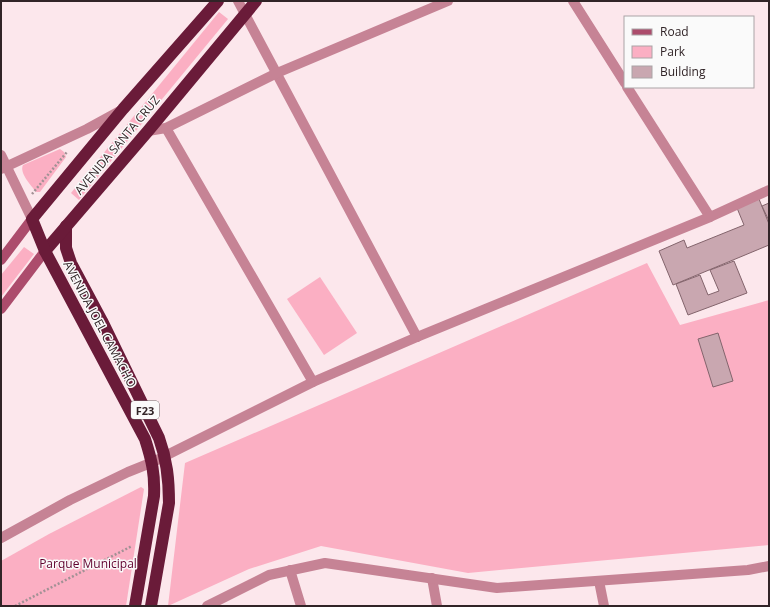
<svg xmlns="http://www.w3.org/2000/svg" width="770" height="607" viewBox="0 0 770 607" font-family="'Open Sans',sans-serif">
<rect width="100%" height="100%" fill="#fce7ec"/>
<g fill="#fbafc3">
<polygon points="219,12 228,19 79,200 71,193"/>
<path d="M60 149 64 152 66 157 40 192H36C31 185 19 173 23 165Z"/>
<polygon points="24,247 34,254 1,297 1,275"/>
<polygon points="647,263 680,325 769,300 769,545 468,573 321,546 249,569 168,606 185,463"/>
<polygon points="320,277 357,333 324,355 287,299"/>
<polygon points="141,487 144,489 126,606 1,606 1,561 49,534"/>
</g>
<g fill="#c9a7b0" stroke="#83646c">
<polygon points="759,199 769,224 769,245 673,285 659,251 684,240 687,248 744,225 737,208"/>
<polygon points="769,203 769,221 762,206"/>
<polygon points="734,261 747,293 688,315 676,284 700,275 708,295 719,291 710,270"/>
<polygon points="718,333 733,381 713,387 698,339"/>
</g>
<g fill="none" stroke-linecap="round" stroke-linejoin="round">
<g stroke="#a29195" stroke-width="2.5" stroke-dasharray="2 2" stroke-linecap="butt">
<polyline points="32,194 67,152"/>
<polyline points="15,606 132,546"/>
</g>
<g stroke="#c68395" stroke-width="10">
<polyline points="238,1 417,337"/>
<polyline points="573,1 625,83"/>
<polyline points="627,87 710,217"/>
<polyline points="166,128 313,382"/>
<polyline points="148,131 166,128 277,73 448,1"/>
<polyline points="1,155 32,219"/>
<polyline points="1,169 87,129 120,111"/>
<polyline points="1,538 70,500 128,472 153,462 313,382 417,337 710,217 769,190"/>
<polyline points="290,570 301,606"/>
<polyline points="432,578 437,606"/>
<polyline points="599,581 604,606"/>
<polyline points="207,606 269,575 325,563 497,588 748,570 769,566"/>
</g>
<g stroke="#ac4c6c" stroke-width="10">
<polyline points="1,260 32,219"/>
<polyline points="1,309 45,251"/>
</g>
<g stroke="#6a1b39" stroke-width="12">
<path d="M66 226V248L71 263 102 321 159 438C167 460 169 479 169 503L151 606"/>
<polyline points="45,251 148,131 256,1"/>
<path d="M135 606 154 496C155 474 152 461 145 439L45 251 32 219 123 109 218 1"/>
</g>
</g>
<g text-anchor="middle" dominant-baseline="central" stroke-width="3" stroke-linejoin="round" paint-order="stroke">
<rect fill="#fafafa" stroke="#6d6466" stroke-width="1" x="131" y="401" width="28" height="18" rx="3"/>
<g font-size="11" font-weight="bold" fill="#312427">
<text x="145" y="410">F23</text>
</g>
<g font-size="12" fill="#312427" stroke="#fafafa">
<text transform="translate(117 145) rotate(-50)">AVENIDA SANTA CRUZ</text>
<text transform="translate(100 324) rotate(62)">AVENIDA JOEL CAMACHO</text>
</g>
<g font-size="12" fill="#62022f" stroke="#fafafa">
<text x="88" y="563">Parque Municipal</text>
</g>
</g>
<rect width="770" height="607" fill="none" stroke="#312427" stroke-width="4"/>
<rect x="624" y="16" width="130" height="72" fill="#fafafa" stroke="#aaa4a6"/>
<rect x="632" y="29" width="20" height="6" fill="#ac4c6c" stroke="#aaa4a6"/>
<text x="660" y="36" font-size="12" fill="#312427">Road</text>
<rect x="632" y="46" width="20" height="12" fill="#fbafc3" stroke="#aaa4a6"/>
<text x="660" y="56" font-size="12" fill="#312427">Park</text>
<rect x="632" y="66" width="20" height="12" fill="#c9a7b0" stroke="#aaa4a6"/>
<text x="660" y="76" font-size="12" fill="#312427">Building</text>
</svg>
